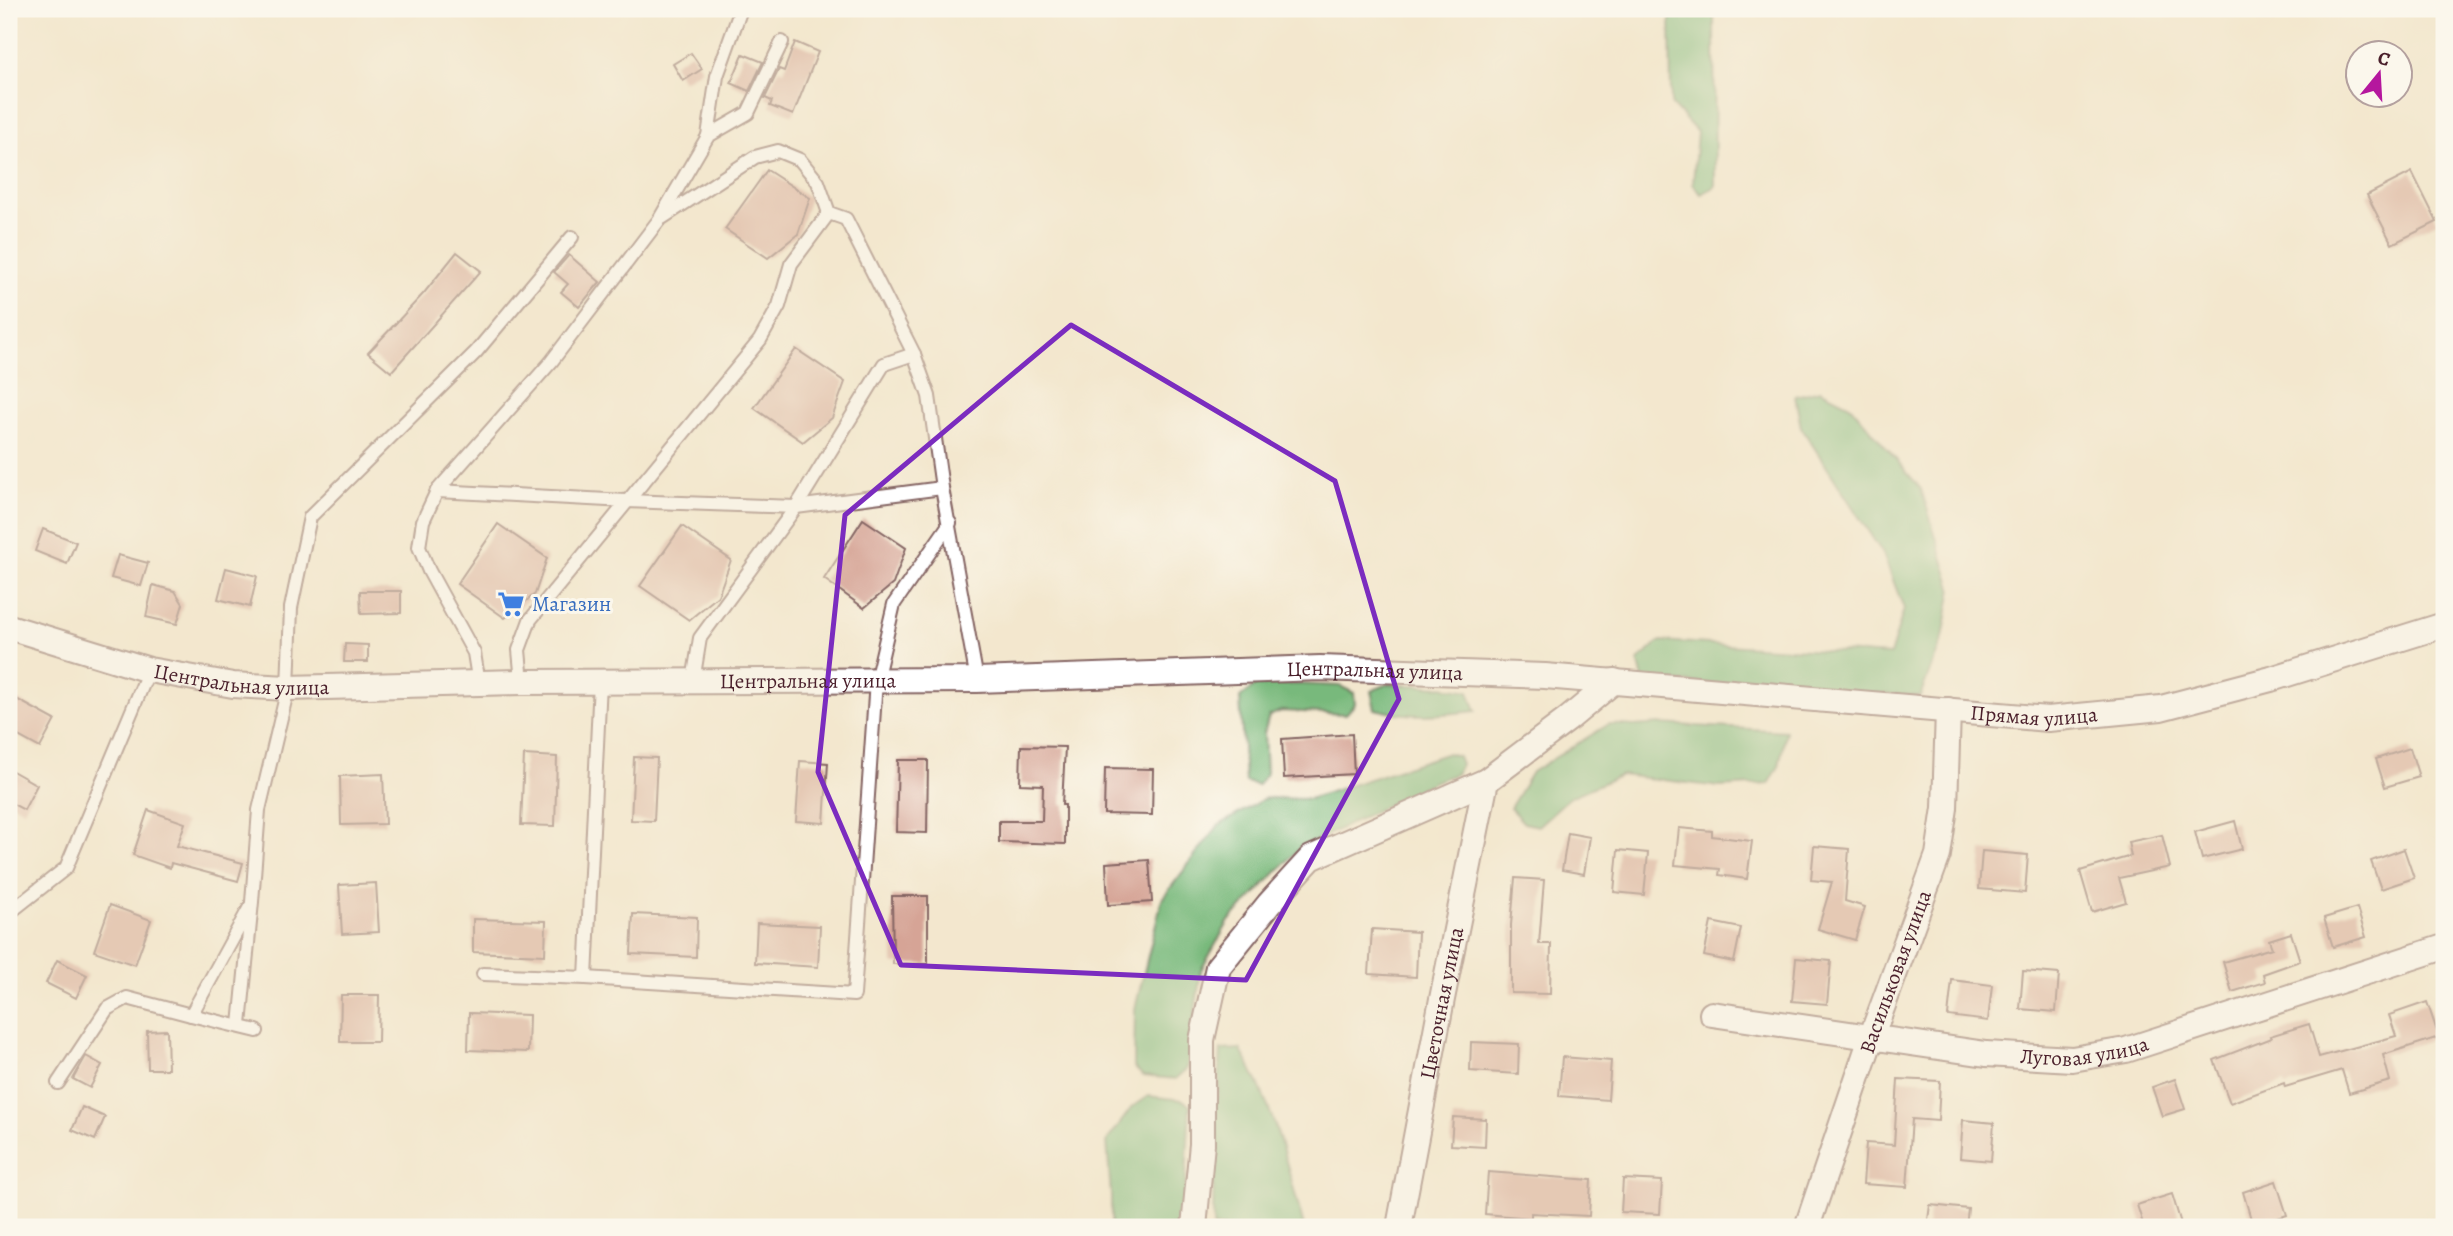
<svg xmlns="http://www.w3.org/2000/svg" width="2453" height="1236" viewBox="0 0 2453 1236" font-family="Alegreya,serif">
<rect width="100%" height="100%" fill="#fbf7ec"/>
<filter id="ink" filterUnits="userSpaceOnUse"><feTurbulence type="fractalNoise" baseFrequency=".0143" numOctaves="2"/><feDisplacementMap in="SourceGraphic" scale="14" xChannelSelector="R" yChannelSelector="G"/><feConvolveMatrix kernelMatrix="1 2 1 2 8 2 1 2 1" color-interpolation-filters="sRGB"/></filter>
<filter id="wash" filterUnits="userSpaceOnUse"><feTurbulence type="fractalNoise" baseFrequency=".00686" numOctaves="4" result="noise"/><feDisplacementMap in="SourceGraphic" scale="28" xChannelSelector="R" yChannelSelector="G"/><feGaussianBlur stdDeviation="1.57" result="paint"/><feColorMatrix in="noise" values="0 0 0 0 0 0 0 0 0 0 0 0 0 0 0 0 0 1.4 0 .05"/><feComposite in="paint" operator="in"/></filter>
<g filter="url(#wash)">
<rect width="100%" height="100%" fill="#f3e7ce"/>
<g fill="#78b97c" stroke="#616c54" stroke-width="2">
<polygon points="1670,9 1714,9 1715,187 1701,194 1693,184 1697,132 1671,104"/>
<polygon points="1820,390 1850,405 1921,489 1952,588 1943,638 1920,696 1643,680 1638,660 1661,641 1890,655 1904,609 1883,554 1801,427 1795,396"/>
<polygon points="1298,684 1340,686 1354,693 1355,704 1346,714 1281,711 1269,716 1264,733 1266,774 1258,785 1245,782 1240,698 1256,685"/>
<path d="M1388 684C1416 686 1442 685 1469 691L1476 711C1439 715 1411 718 1375 709L1371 691Z"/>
<polygon points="1609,724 1634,726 1660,724 1786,731 1779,766 1769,784 1720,787 1621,775 1570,797 1538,826 1524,823 1510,808 1532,772"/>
<polygon points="1448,753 1458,756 1461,764 1456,774 1435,781 1299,849 1229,921 1201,970 1187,1069 1176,1079 1143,1076 1134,1067 1135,1009 1162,899 1218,826 1265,798 1309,799"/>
<path d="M1240 1049C1274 1105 1287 1165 1304 1227H1213L1215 1101 1218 1095 1221 1050Z"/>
<polygon points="1148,1096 1183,1100 1190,1106 1183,1227 1111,1227 1111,1196 1107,1141 1132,1107"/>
</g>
<g id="blocks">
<g fill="#d6a496">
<polygon points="795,42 818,52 793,115 770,106 772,101 765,98 779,69 784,71"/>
<polygon points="691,53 702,69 683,81 673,64"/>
<polygon points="743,54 763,62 749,91 731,83"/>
<polygon points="767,170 810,198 798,234 768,258 725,229"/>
<polygon points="2412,172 2437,222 2392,244 2367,195"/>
<polygon points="457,252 481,271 391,372 368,353 424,293"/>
<polygon points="569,255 600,282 579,307 561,292 568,284 554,272"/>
<polygon points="796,349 845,382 832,418 803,442 754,408"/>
<polygon points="863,519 906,548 893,584 864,608 824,579"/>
<polygon points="498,524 547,558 535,594 505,618 457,584"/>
<polygon points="682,526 731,560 718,596 689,620 640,586"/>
<polygon points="43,529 76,542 67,564 35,551"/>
<polygon points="118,555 148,563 141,586 111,578"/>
<polygon points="226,568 257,576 250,607 218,599"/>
<polygon points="153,585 175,591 183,604 177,624 146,617"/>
<polygon points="360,591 401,591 401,613 361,614"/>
<polygon points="345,644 368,645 368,662 344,662"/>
<polygon points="9,695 55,720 40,748 9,731"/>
<polygon points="1352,734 1354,774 1284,778 1282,739"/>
<polygon points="1021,746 1065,747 1062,805 1065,805 1065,844 999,842 999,821 1042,821 1043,785 1020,784"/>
<polygon points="2410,748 2419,777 2385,787 2376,759"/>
<polygon points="524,755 557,757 555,826 521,825"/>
<polygon points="634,757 657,758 654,821 631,820"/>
<polygon points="898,760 928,760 927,833 896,832"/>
<polygon points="800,761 828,763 824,823 796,821"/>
<polygon points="1105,768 1153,769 1152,815 1104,814"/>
<polygon points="9,769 37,785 24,810 9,802"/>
<polygon points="383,774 385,824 341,825 340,776"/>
<polygon points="148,810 185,823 177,846 243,863 238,881 171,863 170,868 133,855"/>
<polygon points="2235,821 2242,849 2202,859 2195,832"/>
<polygon points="1679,828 1712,831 1712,836 1752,841 1747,879 1719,875 1720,869 1675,865"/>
<polygon points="1568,833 1590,837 1584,874 1562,870"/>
<polygon points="2162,835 2170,867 2119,878 2126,902 2092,912 2080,871 2131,856 2128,842"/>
<polygon points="1814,846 1849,849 1845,901 1865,907 1855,940 1818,929 1832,882 1811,880"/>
<polygon points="2404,849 2414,878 2381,889 2371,861"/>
<polygon points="1618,850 1648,853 1644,895 1614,892"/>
<polygon points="1982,851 2028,855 2025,893 1979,889"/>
<polygon points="1149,860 1152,902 1108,905 1106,863"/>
<polygon points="1515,878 1544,880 1539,944 1551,944 1550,994 1511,993 1511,925"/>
<polygon points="376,883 379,932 342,934 339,885"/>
<polygon points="892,896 928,896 928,964 893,964"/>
<polygon points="110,905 151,920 135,965 94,951"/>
<polygon points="2357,908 2366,937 2333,947 2324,918"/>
<polygon points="633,914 697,917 696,957 631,954"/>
<polygon points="473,919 546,921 545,955 473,952"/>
<polygon points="1711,922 1741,928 1734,962 1704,956"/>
<polygon points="757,923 820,926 818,967 755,963"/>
<polygon points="1372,929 1418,932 1416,977 1369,974"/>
<polygon points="2291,933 2300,961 2263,974 2265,982 2232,992 2223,962 2272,948 2269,940"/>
<polygon points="1796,958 1831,961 1827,1004 1792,1001"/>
<polygon points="57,960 87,975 76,998 46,983"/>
<polygon points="2023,971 2059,974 2056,1012 2020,1009"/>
<polygon points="1952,980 1992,985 1988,1021 1948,1016"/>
<polygon points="341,995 379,995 378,1042 340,1042"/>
<polygon points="2427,1002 2439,1037 2383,1055 2390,1081 2349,1093 2342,1070 2285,1087 2284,1083 2230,1103 2214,1060 2271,1038 2270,1036 2309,1024 2319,1057 2396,1036 2389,1015"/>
<polygon points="469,1013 529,1015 528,1052 468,1050"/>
<polygon points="167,1030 168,1069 148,1069 147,1031"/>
<polygon points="1471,1042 1519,1044 1518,1074 1470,1071"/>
<polygon points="86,1056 102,1065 90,1088 73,1079"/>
<polygon points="1562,1057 1611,1061 1608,1100 1559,1096"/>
<polygon points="1898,1079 1940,1081 1938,1121 1912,1119 1907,1187 1863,1184 1866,1143 1894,1145"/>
<polygon points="2175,1079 2185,1109 2162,1116 2152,1087"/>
<polygon points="82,1107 105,1117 95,1140 72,1130"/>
<polygon points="1453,1117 1486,1119 1485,1147 1451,1145"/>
<polygon points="1963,1120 1994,1123 1991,1161 1960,1158"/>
<polygon points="1488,1172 1591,1180 1589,1216 1531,1213 1531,1218 1485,1214"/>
<polygon points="1623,1179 1662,1181 1660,1214 1621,1212"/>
<polygon points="2276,1181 2287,1215 2253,1226 2243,1192"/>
<polygon points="2172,1194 2182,1227 2144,1227 2137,1205"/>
<polygon points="1930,1205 1968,1209 1966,1227 1927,1227"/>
</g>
</g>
</g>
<g filter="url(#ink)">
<use href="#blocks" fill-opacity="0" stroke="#856564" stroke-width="2"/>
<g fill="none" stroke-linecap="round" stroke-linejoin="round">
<defs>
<g id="service">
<polyline points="708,136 717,76 741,9"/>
<polyline points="662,218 755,157 778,151 800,160 818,182 829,213"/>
<polyline points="437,491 626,501 796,507 942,488"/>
<polyline points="693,681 700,638 796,507 884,364 914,354"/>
<polyline points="522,682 519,650 530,620 760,340 779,306 791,264 829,213 846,219 914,354 929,396 942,488 977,680"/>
<polyline points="479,684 474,653 429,571 419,547 423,521 437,491 551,362 659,220 708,136 748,113 782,42"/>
<polyline points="9,913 66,868 149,670"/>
<polyline points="483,974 586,978 854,995 876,681 894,604 950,523"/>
<polyline points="586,978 600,682"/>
<polyline points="191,1015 257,1031"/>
<polyline points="240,1025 252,902 259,810 288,688 291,608 310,517 476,352 572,237"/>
<polyline points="58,1083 107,1009 127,998 191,1015 250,907"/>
</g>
<g id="minor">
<path id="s1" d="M9 627 149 670 233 685 288 688 522 682 977 680 1320 668 1545 676 2048 719 2161 708 2271 679 2444 625"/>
<path id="s2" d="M1712 1014 1986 1054 2072 1059 2126 1050 2444 947"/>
<polyline points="1194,1227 1202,1144 1202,1040 1218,967 1269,904 1311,858 1486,781 1567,720 1614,681"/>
<path id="s3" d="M1399 1227 1442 999 1486 781"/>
<path id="s4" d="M1807 1227 1871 1038 1938 855 1945 808 1948 710"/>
</g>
</defs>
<use href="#service" stroke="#856564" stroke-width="16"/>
<use href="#minor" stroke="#856564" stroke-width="28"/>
<use href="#service" stroke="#fff" stroke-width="12"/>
<use href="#minor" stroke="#fff" stroke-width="24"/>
</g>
</g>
<path d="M0 0H2453V1236H0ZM1071 325 1335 481 1399 699 1246 980 901 965 818 772 845 515Z" fill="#f3e7ce" fill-opacity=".55" fill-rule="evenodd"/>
<path fill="none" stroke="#7b2cbf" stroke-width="5" stroke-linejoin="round" d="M1071 325 1335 481 1399 699 1246 980 901 965 818 772 845 515Z"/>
<defs>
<symbol id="supermarket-bare" viewBox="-9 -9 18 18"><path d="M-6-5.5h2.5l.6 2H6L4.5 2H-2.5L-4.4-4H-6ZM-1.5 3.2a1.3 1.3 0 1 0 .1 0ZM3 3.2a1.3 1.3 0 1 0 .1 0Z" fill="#3f7fe0" stroke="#fbf7ec" stroke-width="2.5" paint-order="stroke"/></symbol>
</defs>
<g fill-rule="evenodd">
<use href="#supermarket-bare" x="492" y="585" width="38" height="38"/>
</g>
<g text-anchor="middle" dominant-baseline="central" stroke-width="6" stroke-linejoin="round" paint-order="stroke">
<g font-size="21" fill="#366cbe" stroke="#fbf7ec" text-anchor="start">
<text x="532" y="604">Магазин</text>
</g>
<g font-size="21" fill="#4a1f2b" stroke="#fbf7ec">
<text stroke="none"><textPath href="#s1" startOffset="1374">Центральная улица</textPath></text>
<text stroke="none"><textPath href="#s1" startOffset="240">Центральная улица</textPath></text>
<text stroke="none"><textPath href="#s1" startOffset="807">Центральная улица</textPath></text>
<text stroke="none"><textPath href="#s1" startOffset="2035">Прямая улица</textPath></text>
<text stroke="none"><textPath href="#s4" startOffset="270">Васильковая улица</textPath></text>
<text stroke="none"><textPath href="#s3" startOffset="228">Цветочная улица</textPath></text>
<text stroke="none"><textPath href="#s2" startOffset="376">Луговая улица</textPath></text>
</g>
</g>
<rect width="2453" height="1236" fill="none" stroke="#fbf7ec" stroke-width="35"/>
<g transform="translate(2379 74) rotate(18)"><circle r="33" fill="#fbf7ec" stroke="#b4a19f" stroke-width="2"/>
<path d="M0-5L12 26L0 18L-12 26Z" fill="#b5179e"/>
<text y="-10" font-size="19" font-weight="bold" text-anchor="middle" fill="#4a1f2b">С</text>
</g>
</svg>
